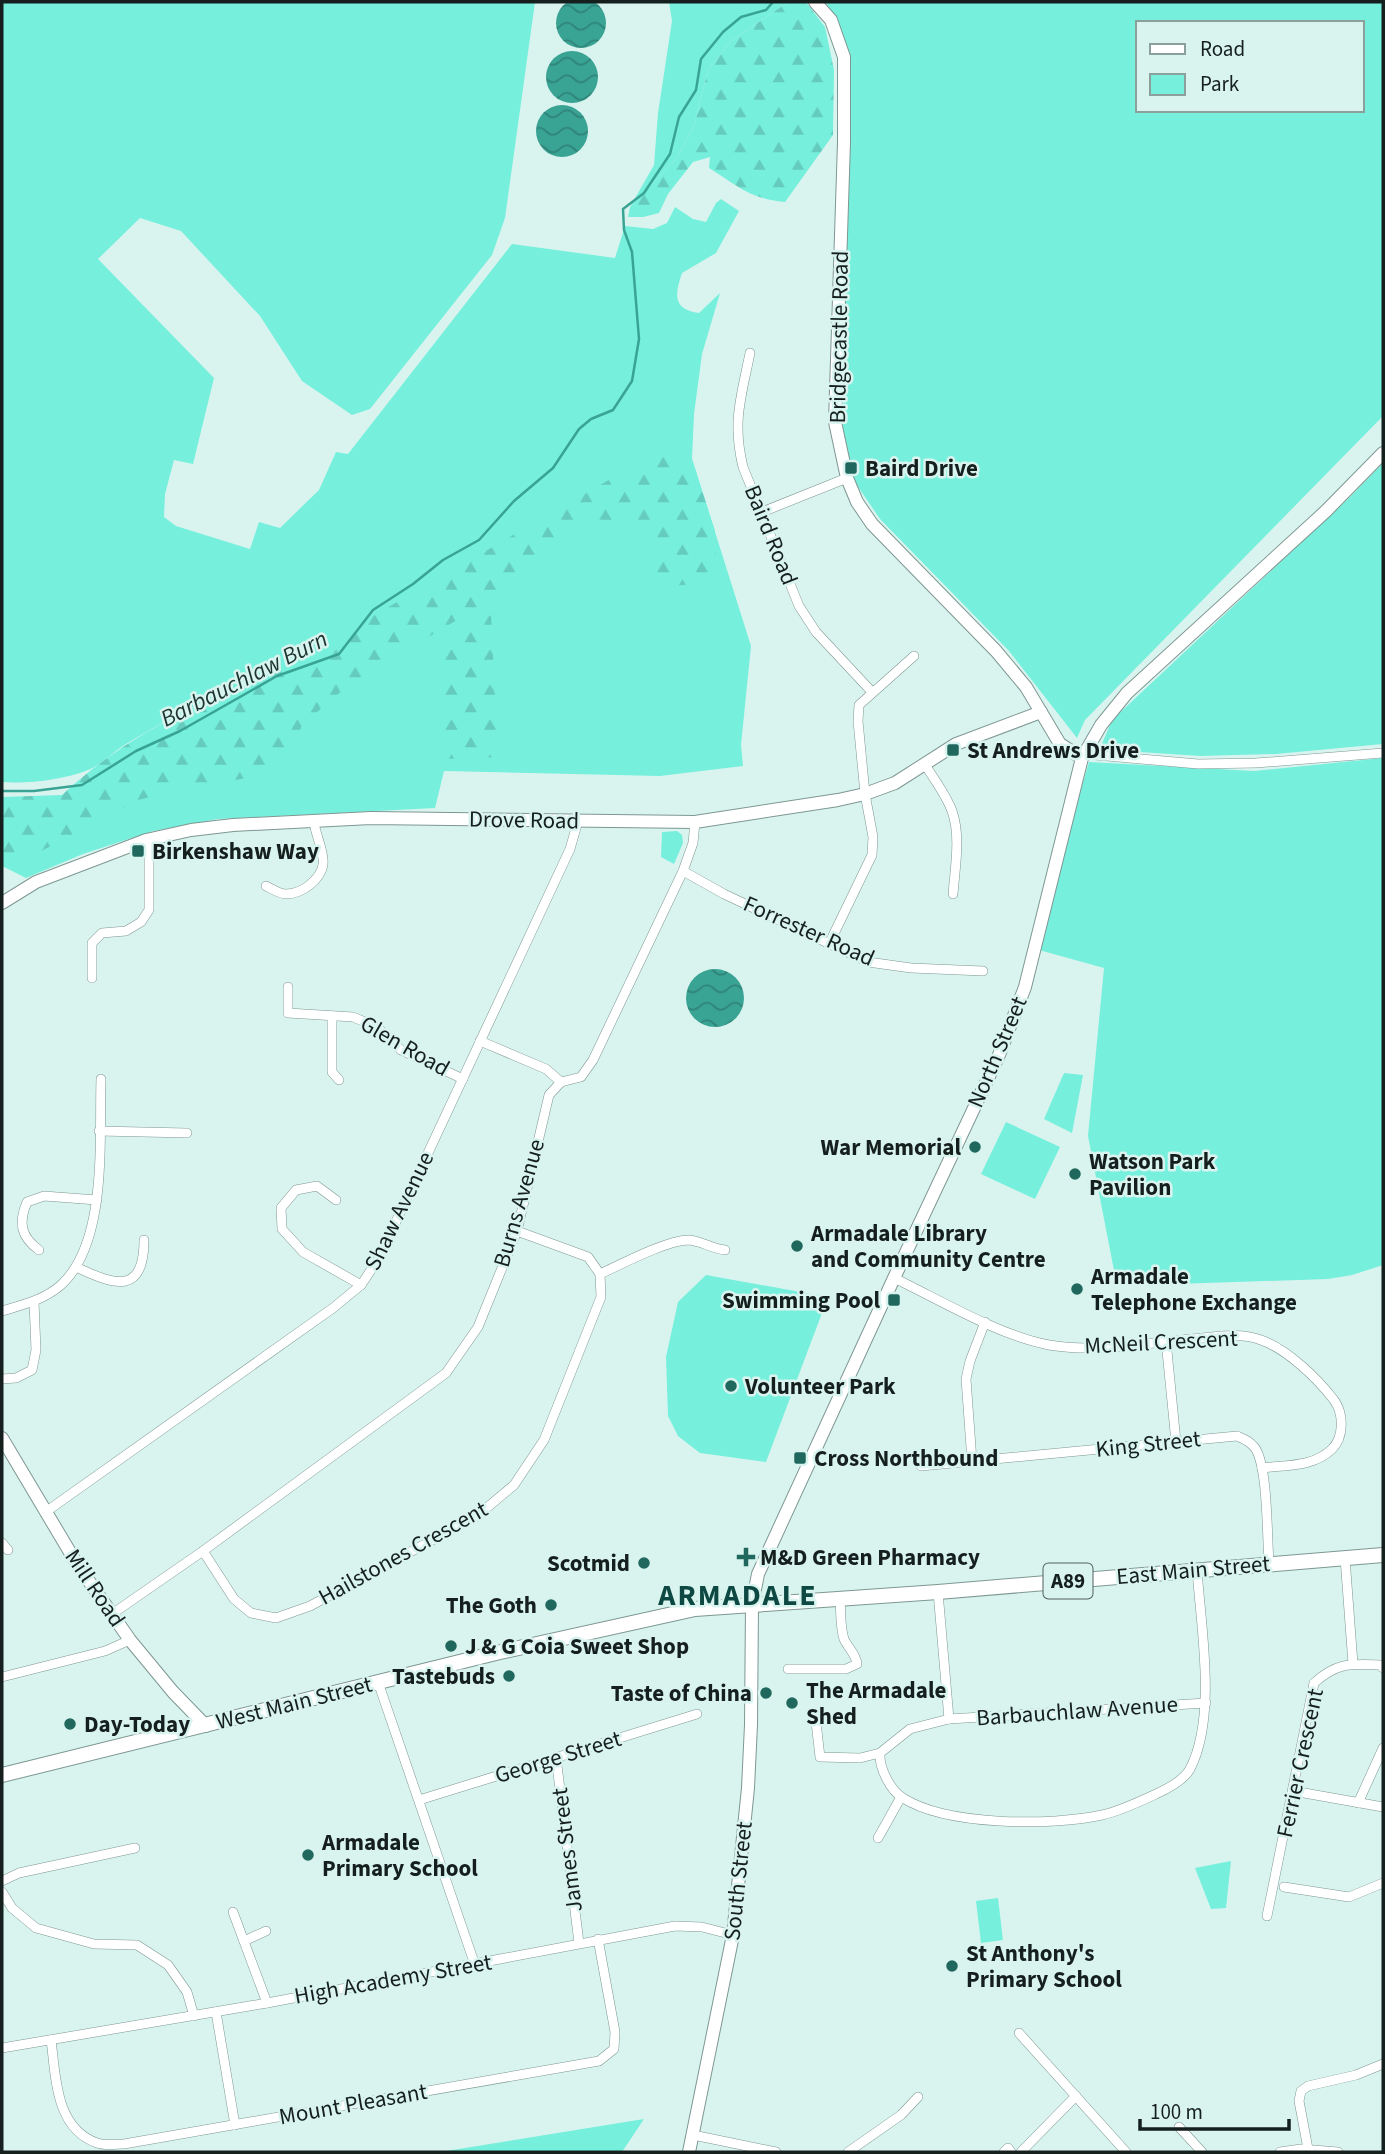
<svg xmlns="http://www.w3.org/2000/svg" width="1385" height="2154" viewBox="0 0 1385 2154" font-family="'Source Sans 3',sans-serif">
<defs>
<pattern id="forest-firs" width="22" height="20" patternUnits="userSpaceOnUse" patternTransform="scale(1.75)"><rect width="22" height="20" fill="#76efdd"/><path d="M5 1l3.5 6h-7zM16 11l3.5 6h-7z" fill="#65ccbd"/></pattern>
<pattern id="water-waves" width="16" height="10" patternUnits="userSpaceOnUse" patternTransform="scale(1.75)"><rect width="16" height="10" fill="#39a394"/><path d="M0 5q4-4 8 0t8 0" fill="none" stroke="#2f8478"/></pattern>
</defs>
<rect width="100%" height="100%" fill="#d9f4ef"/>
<g fill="#76efdd" fill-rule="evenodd">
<path d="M2 2H535L505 218 492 255 370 409 352 415 302 381 260 316 181 231 140 218 98 259 214 378 193 464 174 460 165 494 164 517 176 526 250 549 259 522 280 528 319 490 336 452 348 454 512 244 615 258 625 226 653 229 667 223 675 207 693 219 706 222 716 203 721 199 739 211 716 253 682 273C675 294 672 309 699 313L720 293 702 354 694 414 692 459 751 646 741 745 743 766 660 776 444 771 435 808 218 819 153 831 83 854 26 878 2 866V822L20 820 246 689C218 690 149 730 123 746 112 753 101 765 88 770 63 780 28 784 2 782Z"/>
<polygon points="669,2 788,2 730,42 708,70 694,126 677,158 630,207 654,165 658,113 672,21"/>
<path d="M825 2H1383V416L1085 720 1077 738 1009 651 880 519 852 478 843 428 847 50 835 16ZM1138 23H1362V110H1138Z"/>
<polygon points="1383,463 1383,744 1276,754 1201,756 1108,750 1101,746 1112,720 1350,497"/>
<polygon points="1383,758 1383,1265 1352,1275 1328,1279 1117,1286 1088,1136 1104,968 1039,950 1068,833 1089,762 1254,771"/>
<polygon points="677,831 682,835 683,843 674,864 661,857 662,832"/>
<polygon points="1064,1073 1083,1075 1072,1133 1044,1119"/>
<polygon points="1006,1122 1060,1147 1035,1199 981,1174"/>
<polygon points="706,1275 828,1297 766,1462 700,1453 678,1436 668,1416 666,1357 678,1302"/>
<polygon points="1231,1861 1226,1908 1211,1909 1195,1868"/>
<polygon points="998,1898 1003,1940 981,1943 976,1901"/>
<polygon points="644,2119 622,2152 440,2152"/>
</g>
<g fill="url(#forest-firs)">
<path d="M788 2H806L825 27 834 70 833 135 785 202C750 199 738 186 709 168L710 157 693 162 668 194 659 213 643 217H628L630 207 677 158 694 126 708 70 730 42Z"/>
<path d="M666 447 692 459 715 531 716 561 708 580C686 587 647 593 657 555H664V541L636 527 601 520 574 531 472 611 350 684 302 725 294 747 278 766 252 777 223 782 194 784 139 800 26 859H2V797L62 795C102 758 147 729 197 706 214 699 230 691 248 688Z"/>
<polygon points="491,615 498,757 443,759 437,648"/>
</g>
<g fill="url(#water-waves)">
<circle cx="581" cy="23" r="25"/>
<circle cx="572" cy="77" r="26"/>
<circle cx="562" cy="131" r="26"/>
<circle cx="715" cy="998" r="29"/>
</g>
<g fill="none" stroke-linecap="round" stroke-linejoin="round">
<polyline stroke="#39a394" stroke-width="2.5" points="2,791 34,791 82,785 136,751 180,731 277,676 339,654 373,610 413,584 443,560 479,540 514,501 553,468 579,429 591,419 613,410 632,381 639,339 632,252 624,230 623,209 644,193 670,154 679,117 696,90 701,59 723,32 741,17 766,10 773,2"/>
<defs>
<g id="street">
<path d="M750 353C741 398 732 422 743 467L799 606 816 632 872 692"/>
<polyline points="762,512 847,478"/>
<polyline points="1084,754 1198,764 1256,763 1383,753"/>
<path d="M924 763C933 778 946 794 952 811 961 836 955 868 953 894"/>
<polyline points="683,871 724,894 868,962 911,968 983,971"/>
<path d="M266 886C272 889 280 894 286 894 302 894 320 880 323 865 325 852 315 835 314 821"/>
<polyline points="829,944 872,855 873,837 865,794 858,721 859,705 914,656"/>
<polyline points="92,978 92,943 102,933 126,931 141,922 149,910 149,852 146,840"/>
<polyline points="288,987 288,1013 353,1017 377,1027 401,1050 463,1079"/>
<polyline points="332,1016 332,1072 339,1080"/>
<polyline points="480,1041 546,1069 561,1082"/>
<polyline points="99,1131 187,1133"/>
<polyline points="336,1200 317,1186 296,1190 281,1208 282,1229 303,1252 361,1285"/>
<path d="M39 1250C21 1237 18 1223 27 1202L44 1196 97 1200"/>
<path d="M76 1267C114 1285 144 1296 144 1240"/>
<path d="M600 1274C622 1264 665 1241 688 1240 699 1240 713 1249 725 1250"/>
<path d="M894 1278C940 1300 1000 1336 1049 1345 1096 1353 1146 1343 1192 1339 1215 1337 1239 1332 1261 1340 1287 1349 1317 1378 1334 1400 1344 1414 1344 1437 1332 1449 1314 1467 1286 1465 1262 1468"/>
<path d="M2 1311C22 1305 44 1300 61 1285 108 1242 99 1139 101 1079"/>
<polyline points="1166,1341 1176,1442"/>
<polyline points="2,1379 16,1378 32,1370 36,1350 34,1302"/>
<polyline points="972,1461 966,1379 970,1361 985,1322"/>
<path d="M921 1466 1237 1436C1244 1439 1250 1441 1255 1448 1268 1466 1267 1538 1269 1563"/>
<polyline points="47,1511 333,1308 361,1285 379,1258 570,849 578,821"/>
<polyline points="2,1543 8,1550"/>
<polyline points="203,1551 234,1599 251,1613 276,1618 310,1606 477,1516 514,1485 544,1440 601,1297 600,1274 588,1257 517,1231"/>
<polyline points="1345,1558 1353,1664"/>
<polyline points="938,1592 949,1719 1206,1703"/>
<polyline points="112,1614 203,1551 446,1373 478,1327 517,1231 549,1095 561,1082 581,1077 593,1060 683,871 693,843 695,822"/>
<path d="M788 1669H846L857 1664C856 1654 848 1648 844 1639 840 1627 841 1612 840 1599"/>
<polyline points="2,1677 105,1651 130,1640"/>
<polyline points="378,1682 475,1965"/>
<path d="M949 1719 910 1729 880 1753C879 1768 890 1790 903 1798 947 1826 1051 1826 1102 1815 1120 1811 1139 1802 1156 1794 1167 1789 1184 1780 1190 1769 1217 1717 1201 1628 1197 1570"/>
<polyline points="816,1722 820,1757 860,1758 880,1753"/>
<polyline points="556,1757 579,1943"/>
<polyline points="1293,1791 1383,1807"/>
<polyline points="419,1800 697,1714"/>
<polyline points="1358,1803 1383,1748"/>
<polyline points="878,1838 901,1797"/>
<polyline points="2,1881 19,1873 135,1848"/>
<polyline points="1284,1887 1349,1897 1383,1883"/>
<polyline points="2,1892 12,1908 36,1928 94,1944 137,1945 168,1965 187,1992 194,2016"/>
<polyline points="233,1912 267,2003"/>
<path d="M1267 1916 1314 1683C1338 1662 1350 1664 1380 1665L1383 1668"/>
<polyline points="244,1941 266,1931"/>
<polyline points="216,2012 235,2125"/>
<polyline points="1019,2033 1126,2152"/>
<path d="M51 2040C56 2077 55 2128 97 2143 105 2146 116 2144 124 2144L599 2061 614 2049 615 2032 598 1939"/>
<polyline points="2,2048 267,2003 675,1926 702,1927 733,1935"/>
<polyline points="1179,2127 1202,2152"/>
<polyline points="693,2135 776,2152"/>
<polyline points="1308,2149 1299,2101 1301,2091 1308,2086 1356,2075 1383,2064"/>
<polyline points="848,2152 901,2115 918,2097"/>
<polyline points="1004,2152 1008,2148 1011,2152"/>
<polyline points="1021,2152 1076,2096"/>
<polyline points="1280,2152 1301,2149 1338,2152"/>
</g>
<g id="secondary">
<polyline points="815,2 831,20 844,57 844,142 835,422 847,478 857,502 872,524 996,651 1026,687 1060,744 1082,758"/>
<polyline points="2,903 36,882 146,840 191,830 233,825 371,818 695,822 838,800 865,794 895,783 956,744 1041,712"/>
<polyline points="2,1438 77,1564 130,1640 173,1692 206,1726"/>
<polyline points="689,2152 733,1935 748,1788 751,1725 752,1605 758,1574 894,1278 999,1055 1025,987 1082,758 1101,725 1127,693 1326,511 1383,453"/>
</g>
<polyline id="primary" points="2,1775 496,1653 695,1609 938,1592 1383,1555"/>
</defs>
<use href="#street" stroke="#7e9792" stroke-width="10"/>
<use href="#secondary" stroke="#7e9792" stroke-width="14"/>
<use href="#primary" stroke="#7e9792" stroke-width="16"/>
<use href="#street" stroke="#fff" stroke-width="9"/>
<use href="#secondary" stroke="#fff" stroke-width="12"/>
<use href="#primary" stroke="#fff" stroke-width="14"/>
</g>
<g fill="#20685e" stroke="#d9f4ef" stroke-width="2.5">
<rect x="844" y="461" width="14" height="14" rx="3.5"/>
<rect x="946" y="743" width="14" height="14" rx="3.5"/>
<rect x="131" y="844" width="14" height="14" rx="3.5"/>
<circle cx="975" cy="1147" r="7"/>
<circle cx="1075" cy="1174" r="7"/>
<circle cx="797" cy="1246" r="7"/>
<circle cx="1077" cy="1289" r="7"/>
<rect x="887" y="1293" width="14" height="14" rx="3.5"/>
<circle cx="731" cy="1386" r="7"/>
<rect x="793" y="1451" width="14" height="14" rx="3.5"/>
<path d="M742.5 1546.5h7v7h7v7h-7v7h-7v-7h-7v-7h7z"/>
<circle cx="644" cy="1563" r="7"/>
<circle cx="551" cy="1605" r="7"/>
<circle cx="451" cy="1646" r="7"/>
<circle cx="509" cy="1676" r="7"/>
<circle cx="766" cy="1693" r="7"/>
<circle cx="792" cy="1703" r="7"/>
<circle cx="70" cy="1724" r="7"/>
<circle cx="308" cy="1855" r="7"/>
<circle cx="952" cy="1966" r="7"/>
</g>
<g text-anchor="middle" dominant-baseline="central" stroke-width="5" stroke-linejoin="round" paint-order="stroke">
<rect fill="#d9f4ef" stroke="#505f5c" stroke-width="2" x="1043.5" y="1563.5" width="49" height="35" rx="5"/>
<g font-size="21" font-weight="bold" fill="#151f1d">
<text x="1068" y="1581">A89</text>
</g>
<g font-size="23" fill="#151f1d" stroke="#d9f4ef">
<text transform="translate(839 337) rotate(-89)">Bridgecastle Road</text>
<text transform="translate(771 535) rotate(68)">Baird Road</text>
<text transform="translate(524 820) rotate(1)">Drove Road</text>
<text transform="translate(809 931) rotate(24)">Forrester Road</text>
<text transform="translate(405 1046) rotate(30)">Glen Road</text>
<text transform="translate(997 1052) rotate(-67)">North Street</text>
<text transform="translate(519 1203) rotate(-74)">Burns Avenue</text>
<text transform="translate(399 1211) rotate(-64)">Shaw Avenue</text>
<text transform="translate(1161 1342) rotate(-3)">McNeil Crescent</text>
<text transform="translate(1148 1444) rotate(-6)">King Street</text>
<text transform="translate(403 1553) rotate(-29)">Hailstones Crescent</text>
<text transform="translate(1193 1570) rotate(-5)">East Main Street</text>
<text transform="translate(95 1588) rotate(56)">Mill Road</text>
<text transform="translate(294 1703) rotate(-14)">West Main Street</text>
<text transform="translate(1077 1711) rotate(-4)">Barbauchlaw Avenue</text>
<text transform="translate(558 1757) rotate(-17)">George Street</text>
<text transform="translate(1300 1763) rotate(-78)">Ferrier Crescent</text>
<text transform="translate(567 1850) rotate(-97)">James Street</text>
<text transform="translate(738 1881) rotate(-84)">South Street</text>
<text transform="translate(393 1979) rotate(-10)">High Academy Street</text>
<text transform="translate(353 2104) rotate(-10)">Mount Pleasant</text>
</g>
<g font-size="23" font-weight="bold" fill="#151f1d" stroke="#d9f4ef" text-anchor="start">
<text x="865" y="468">Baird Drive</text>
<text x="967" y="750">St Andrews Drive</text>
<text x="152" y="851">Birkenshaw Way</text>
<text x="961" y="1147" text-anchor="end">War Memorial</text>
<text x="1089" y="1161">Watson Park<tspan x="1089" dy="26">Pavilion</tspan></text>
<text x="811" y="1233">Armadale Library<tspan x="811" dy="26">and Community Centre</tspan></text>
<text x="1091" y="1276">Armadale<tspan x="1091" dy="26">Telephone Exchange</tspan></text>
<text x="880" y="1300" text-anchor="end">Swimming Pool</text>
<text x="745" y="1386">Volunteer Park</text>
<text x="814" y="1458">Cross Northbound</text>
<text x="760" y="1557">M&amp;D Green Pharmacy</text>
<text x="630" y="1563" text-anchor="end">Scotmid</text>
<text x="537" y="1605" text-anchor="end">The Goth</text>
<text x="465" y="1646">J &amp; G Coia Sweet Shop</text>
<text x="495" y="1676" text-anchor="end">Tastebuds</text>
<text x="806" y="1690">The Armadale<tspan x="806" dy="26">Shed</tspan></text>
<text x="752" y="1693" text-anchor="end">Taste of China</text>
<text x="84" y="1724">Day-Today</text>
<text x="322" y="1842">Armadale<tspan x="322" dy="26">Primary School</tspan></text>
<text x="966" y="1953">St Anthony's<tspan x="966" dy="26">Primary School</tspan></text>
</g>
<g font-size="24" font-style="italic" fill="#1c3330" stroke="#d9f4ef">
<text transform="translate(244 679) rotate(-27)">Barbauchlaw Burn</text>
</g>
<g font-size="30" font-weight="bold" letter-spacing="2" fill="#0d4942" stroke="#d9f4ef">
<text x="738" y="1595">ARMADALE</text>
</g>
</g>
<rect width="1385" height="2154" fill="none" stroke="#151f1d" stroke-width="7"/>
<rect x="1136" y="21" width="228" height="91" fill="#d9f4ef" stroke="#8b9f9b" stroke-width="2"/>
<rect x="1150" y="44" width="35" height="10" fill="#ffffff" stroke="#8b9f9b" stroke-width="2"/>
<text x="1200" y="56" font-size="21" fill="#151f1d">Road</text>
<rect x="1150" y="74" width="35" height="21" fill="#76efdd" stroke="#8b9f9b" stroke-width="2"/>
<text x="1200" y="91" font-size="21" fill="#151f1d">Park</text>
<path d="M1140 2119v10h149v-10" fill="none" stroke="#151f1d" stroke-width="3.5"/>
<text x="1150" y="2119" font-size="21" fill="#151f1d" stroke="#d9f4ef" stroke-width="5" paint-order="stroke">100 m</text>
</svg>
